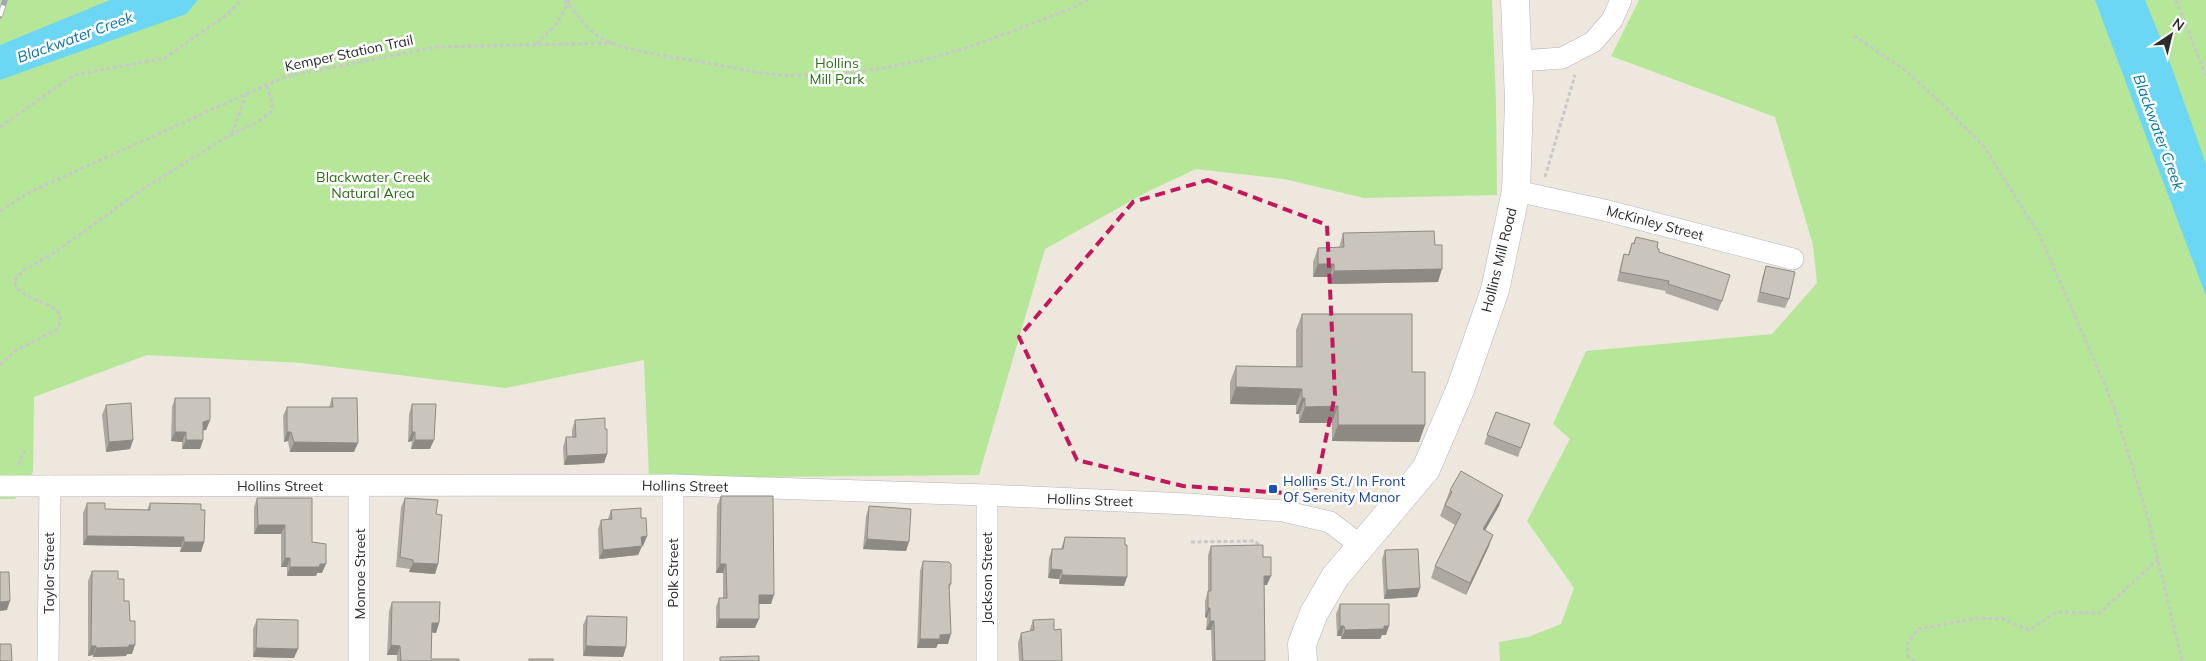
<svg xmlns="http://www.w3.org/2000/svg" width="2206" height="661" viewBox="0 0 2206 661" font-family="Mulish,sans-serif">
<rect width="100%" height="100%" fill="#eee7de"/>
<g fill="#b6e798">
<polygon points="0,0 1492,0 1496,102 1497,195 1364,198 1284,179 1196,169 1149,191 1045,249 979,475 649,478 644,360 505,388 301,363 147,355 34,397 33,472 15,499 0,499"/>
<polygon points="1639,0 2206,0 2206,661 1500,661 1499,642 1528,637 1561,624 1574,588 1527,521 1570,439 1553,424 1586,351 1772,334 1817,283 1813,245 1775,117 1611,56"/>
</g>
<g fill="#6cd6f5">
<polygon points="110,0 198,0 186,14 0,80 0,45"/>
<polygon points="2095,0 2145,0 2167,54 2206,164 2206,296"/>
</g>
<g fill="none" stroke-linecap="round" stroke-linejoin="round">
<defs>
<g id="street">
<polyline points="1519,61 1562,58 1593,42 1612,20 1621,0"/>
<polyline points="1516,191 1604,210 1793,259"/>
<polyline points="673,485 673,661"/>
<polyline points="0,486 673,485 987,495 1188,504 1283,511 1330,522 1360,545"/>
<polyline points="987,495 987,661"/>
<polyline points="48,661 50,486"/>
<polyline points="359,661 359,486"/>
</g>
<polyline id="secondary" points="1303,661 1302,644 1314,613 1335,577 1426,469 1460,390 1495,290 1516,191 1519,101 1515,0"/>
</defs>
<use href="#street" stroke="#b2b5c0" stroke-width="22"/>
<use href="#secondary" stroke="#b2b5c0" stroke-width="29"/>
<g stroke="#c8c8c8" stroke-width="3" stroke-dasharray="4 2.5" stroke-linecap="butt">
<path d="M565 0C575 12 585 27 598 36 617 50 672 57 697 61 726 66 754 73 783 75 841 77 903 67 959 50 997 38 1035 22 1072 8L1088 0"/>
<polyline points="2176,0 2206,76"/>
<polyline points="1854,36 1905,70 1942,104 1984,147 2040,236 2112,401 2148,518 2182,661"/>
<polyline points="536,44 555,26 570,0"/>
<polyline points="0,127 74,75 165,58 229,13 241,0"/>
<polyline points="232,134 246,95"/>
<polyline points="1545,177 1575,75"/>
<polyline points="0,211 30,192 284,77 436,47 613,43"/>
<path d="M0 365 15 351 58 329C71 296 23 309 14 281L24 270 52 254 146 187 225 138 259 121 271 112 273 104 266 85"/>
<polyline points="18,465 25,450"/>
<polyline points="1191,542 1255,541 1259,545 1259,548"/>
<polyline points="1915,661 1908,656 1907,644 1918,629 1979,618 2003,619 2029,630 2057,612 2100,613 2157,560"/>
</g>
<use href="#street" stroke="#fff" stroke-width="21"/>
<use href="#secondary" stroke="#fff" stroke-width="28"/>
<defs>
<polyline id="rail" points="0,16 5,0"/>
</defs>
<use href="#rail" stroke="#a0a4b7" stroke-width="5.5"/>
<use href="#rail" stroke="#fff" stroke-width="4" stroke-dasharray="11" stroke-linecap="butt"/>
</g>
<g fill="#ada9a2">
<polygon points="1343,233 1435,245 1438,282 1329,284 1329,277 1313,277 1313,262 1318,248 1339,248"/>
<polygon points="1636,237 1657,248 1659,252 1722,301 1718,311 1665,293 1666,291 1617,281 1621,264 1624,254 1628,255 1632,243 1633,244"/>
<polygon points="1766,266 1789,299 1785,308 1757,302 1763,275"/>
<polygon points="1302,314 1412,372 1425,425 1419,442 1332,441 1332,423 1299,423 1299,414 1296,414 1296,405 1230,404 1230,382 1236,366 1296,367 1296,330"/>
<polygon points="175,398 210,420 206,430 203,430 203,440 200,449 182,449 182,442 171,441 172,407"/>
<polygon points="332,398 354,452 290,452 288,441 284,442 283,416 287,407 329,407"/>
<polygon points="412,404 430,449 411,449 412,441 408,442 409,414"/>
<polygon points="106,405 133,440 130,449 106,452 102,415"/>
<polygon points="1496,412 1530,424 1518,457 1484,444"/>
<polygon points="575,420 607,454 604,463 564,465 563,447 566,437 572,437 572,430"/>
<polygon points="1450,490 1503,495 1499,506 1485,530 1489,546 1466,595 1431,578 1435,566 1455,525 1440,516"/>
<polygon points="721,496 771,604 759,604 755,628 716,628 716,607 719,598 723,598 723,573 716,573 717,506"/>
<polygon points="257,498 312,542 322,573 317,573 316,576 287,576 287,567 281,567 281,534 254,534 254,507"/>
<polygon points="405,498 436,514 438,564 435,574 409,572 410,569 396,567 401,507"/>
<polygon points="87,503 105,509 147,510 150,503 204,542 201,552 180,552 181,547 83,545 83,513"/>
<polygon points="869,506 906,551 863,549 866,516"/>
<polygon points="611,510 641,518 647,536 643,546 642,546 638,555 599,559 598,529 601,520 608,519"/>
<polygon points="1065,537 1124,586 1059,584 1059,579 1048,578 1049,558 1052,549 1061,549"/>
<polygon points="1211,546 1263,557 1267,585 1264,585 1265,661 1212,661 1211,630 1206,630 1207,618 1205,617 1205,601 1208,591 1208,555"/>
<polygon points="1385,550 1420,588 1417,597 1384,599 1382,560"/>
<polygon points="923,561 951,584 949,589 948,644 938,644 936,648 917,648 920,571"/>
<polygon points="92,571 118,579 124,601 132,654 127,654 126,656 93,657 93,655 88,656 88,581"/>
<polygon points="392,602 439,623 436,633 432,632 431,659 459,661 397,661 397,655 387,655 389,611"/>
<polygon points="1340,604 1386,635 1382,635 1380,639 1341,639 1341,636 1337,636 1336,614"/>
<polygon points="587,616 626,647 623,657 583,656 583,625"/>
<polygon points="257,619 294,658 253,657 253,629"/>
<polygon points="1033,620 1054,630 1062,661 1019,661 1018,643 1021,633 1030,631 1030,629"/>
</g>
<g fill="#8d8a84">
<polygon points="1318,264 1334,264 1329,277 1313,277"/>
<polygon points="1442,269 1438,282 1329,284 1334,271"/>
<polygon points="1236,387 1302,389 1296,405 1230,404"/>
<polygon points="1302,398 1305,398 1299,414 1296,414"/>
<polygon points="1338,406 1332,423 1299,423 1305,407"/>
<polygon points="210,420 206,430 200,431 203,422"/>
<polygon points="1338,425 1425,425 1419,442 1332,441"/>
<polygon points="175,432 186,432 182,442 171,441"/>
<polygon points="287,432 291,432 288,441 284,442"/>
<polygon points="412,432 415,432 412,441 408,442"/>
<polygon points="133,440 130,449 106,452 109,442"/>
<polygon points="186,440 203,440 200,449 182,449"/>
<polygon points="415,440 434,440 430,449 411,449"/>
<polygon points="294,442 358,443 354,452 290,452"/>
<polygon points="607,454 604,463 564,465 567,456"/>
<polygon points="1503,495 1499,506 1479,541 1483,529"/>
<polygon points="258,525 285,525 281,534 254,534"/>
<polygon points="1493,535 1489,546 1466,595 1470,583"/>
<polygon points="87,536 184,537 181,547 83,545"/>
<polygon points="647,536 643,546 638,546 641,537"/>
<polygon points="867,539 909,542 906,551 863,549"/>
<polygon points="184,542 204,542 201,552 180,552"/>
<polygon points="642,546 638,555 599,559 603,550"/>
<polygon points="285,558 290,558 287,567 281,567"/>
<polygon points="413,563 438,564 435,574 409,572"/>
<polygon points="320,564 326,564 322,573 317,573 316,576 287,576 290,567"/>
<polygon points="720,564 726,564 723,573 716,573"/>
<polygon points="1051,569 1062,570 1059,579 1048,578"/>
<polygon points="1062,575 1127,577 1124,586 1059,584"/>
<polygon points="1264,576 1271,576 1267,585 1261,585"/>
<polygon points="1420,588 1417,597 1384,599 1387,590"/>
<polygon points="759,595 774,595 771,604 755,604"/>
<polygon points="10,601 7,610 0,611 0,602"/>
<polygon points="1208,608 1210,608 1207,618 1205,617"/>
<polygon points="719,619 759,619 755,628 716,628"/>
<polygon points="1210,621 1214,621 1211,630 1206,630"/>
<polygon points="432,623 439,623 436,633 429,632"/>
<polygon points="1340,626 1344,626 1341,636 1337,636"/>
<polygon points="1384,626 1389,626 1386,635 1382,635 1380,639 1341,639 1345,630"/>
<polygon points="951,634 948,644 938,644 936,648 917,648 920,639 940,635"/>
<polygon points="129,645 135,645 132,654 127,654 126,656 93,657 96,648"/>
<polygon points="391,645 400,646 397,655 387,655"/>
<polygon points="91,646 96,646 93,655 88,656"/>
<polygon points="586,646 626,647 623,657 583,656"/>
<polygon points="256,648 298,649 294,658 253,657"/>
</g>
<g fill="#c9c5bc" stroke="#8d8a84">
<polygon points="1434,231 1435,245 1442,245 1442,269 1334,271 1334,264 1318,264 1318,248 1344,247 1343,233"/>
<polygon points="1636,237 1658,242 1657,248 1659,249 1659,252 1730,275 1722,301 1668,284 1669,281 1620,272 1624,254 1629,255 1632,243 1634,244"/>
<polygon points="1766,266 1795,272 1789,299 1760,292"/>
<polygon points="1302,314 1412,314 1412,372 1425,372 1425,425 1338,425 1338,406 1305,407 1305,398 1302,398 1302,389 1236,387 1236,366 1302,367"/>
<polygon points="175,398 210,398 210,420 203,422 203,440 186,440 186,432 175,432"/>
<polygon points="332,398 357,398 358,443 294,442 291,432 287,432 287,407 333,407"/>
<polygon points="131,403 133,440 109,442 106,405"/>
<polygon points="412,404 436,404 434,440 415,440 415,432 412,432"/>
<polygon points="1496,412 1530,424 1521,448 1487,435"/>
<polygon points="605,418 605,429 607,429 607,454 567,456 566,437 576,437 575,420"/>
<polygon points="1461,471 1503,495 1483,529 1493,535 1470,583 1435,566 1461,514 1445,505 1452,492 1450,490"/>
<polygon points="721,496 773,496 774,595 759,595 759,619 719,619 719,598 727,598 726,564 720,564"/>
<polygon points="257,498 312,498 312,542 326,544 326,564 320,564 319,567 290,567 290,558 285,558 285,525 258,525"/>
<polygon points="405,498 438,500 436,514 442,515 438,564 413,563 413,560 400,557"/>
<polygon points="87,503 105,503 105,509 150,510 150,503 201,504 201,510 205,510 204,542 184,542 184,537 87,536"/>
<polygon points="869,506 911,509 909,542 867,539"/>
<polygon points="641,508 641,518 646,518 647,536 641,537 642,546 603,550 601,520 612,519 611,510"/>
<polygon points="1065,537 1125,538 1125,545 1127,545 1127,577 1062,575 1062,570 1051,569 1052,549 1063,549"/>
<polygon points="1263,545 1263,557 1271,557 1271,576 1264,576 1265,661 1215,661 1214,621 1210,621 1210,608 1208,608 1208,591 1211,591 1211,546"/>
<polygon points="1418,549 1420,588 1387,590 1385,550"/>
<polygon points="923,561 949,562 951,564 951,584 949,584 951,634 940,635 940,639 920,639"/>
<polygon points="92,571 118,571 118,579 124,579 124,601 129,601 130,621 135,621 135,645 129,645 129,647 96,648 96,646 91,646"/>
<polygon points="0,572 9,572 10,601 0,602"/>
<polygon points="392,602 440,602 439,623 432,623 431,659 459,659 459,661 401,661 400,646 391,645"/>
<polygon points="1340,604 1389,604 1389,626 1384,626 1384,629 1345,630 1344,626 1340,626"/>
<polygon points="587,616 627,617 626,647 586,646"/>
<polygon points="257,619 298,620 298,649 256,648"/>
<polygon points="1054,619 1054,630 1061,629 1062,661 1023,661 1021,633 1034,630 1033,620"/>
<polygon points="0,644 11,644 12,661 0,661"/>
<polygon points="759,656 759,661 720,661 720,657"/>
<rect x="529" y="659" width="24" height="2"/>
</g>
<path fill="none" stroke="#c2185b" stroke-width="4" stroke-dasharray="10 6" stroke-linejoin="round" d="M1208 180 1327 225 1335 395 1314 495 1183 486 1077 460 1019 337 1133 202Z"/>
<rect fill="#1a4fb4" stroke="#fff" stroke-width="2" x="1268" y="484" width="10" height="10" rx="2.5"/>
<g text-anchor="middle" dominant-baseline="central" stroke-width="5" stroke-linejoin="round" paint-order="stroke">
<g font-size="14" fill="#2c2c2c" stroke="#fff">
<text transform="translate(349 53) rotate(-12)">Kemper Station Trail</text>
<text transform="translate(1655 223) rotate(15)">McKinley Street</text>
<text transform="translate(1499 260) rotate(-76)">Hollins Mill Road</text>
<text x="280" y="486">Hollins Street</text>
<text transform="translate(685 486) rotate(1)">Hollins Street</text>
<text transform="translate(1090 500) rotate(2)">Hollins Street</text>
<text transform="translate(49 573) rotate(-90)">Taylor Street</text>
<text transform="translate(673 573) rotate(-90)">Polk Street</text>
<text transform="translate(360 574) rotate(-90)">Monroe Street</text>
<text transform="translate(987 578) rotate(-90)">Jackson Street</text>
</g>
<g font-size="14" fill="#2d6e17" stroke="#fff">
<text x="837" y="63">Hollins<tspan x="837" dy="16">Mill Park</tspan></text>
<text x="373" y="177">Blackwater Creek<tspan x="373" dy="16">Natural Area</tspan></text>
</g>
<g font-size="14" fill="#164399" stroke="#fff" text-anchor="start">
<text x="1283" y="481">Hollins St./ In Front<tspan x="1283" dy="16">Of Serenity Manor</tspan></text>
</g>
<g font-size="15" font-style="italic" fill="#0775a5" stroke="#fff">
<text transform="translate(75 37) rotate(-20)">Blackwater Creek</text>
<text transform="translate(2159 132) rotate(70)">Blackwater Creek</text>
</g>
</g>
<g transform="translate(2171 35) rotate(35)" stroke="#ffffff" stroke-width="4" paint-order="stroke">
<path d="M0-4L9 19L0 12L-9 19Z" fill="#2c2c2c"/>
<text y="-8" font-size="14" font-weight="bold" text-anchor="middle" fill="#2c2c2c">N</text>
</g>
</svg>
